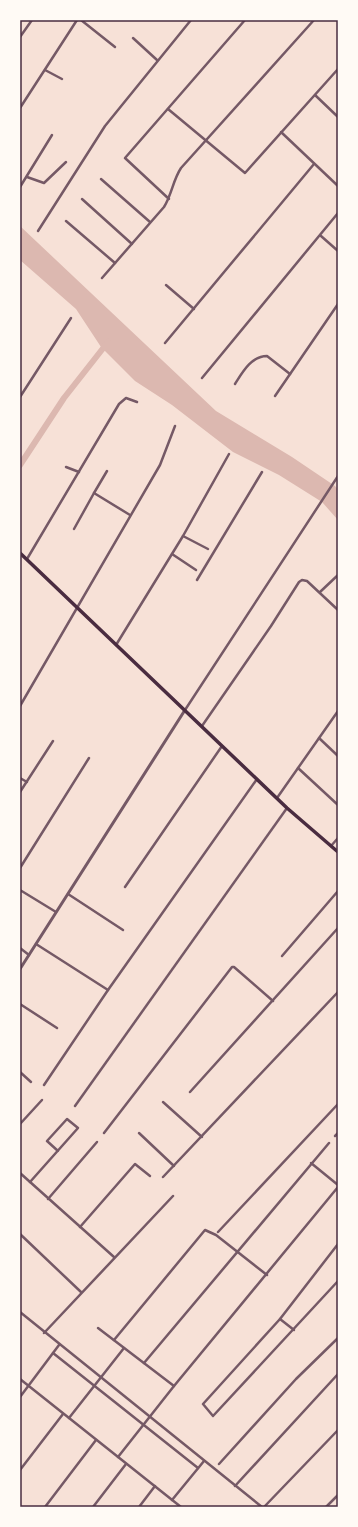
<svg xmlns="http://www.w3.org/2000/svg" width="358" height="1527" viewBox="0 0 358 1527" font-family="Raleway,sans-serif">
<rect width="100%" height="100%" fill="#f7e1d7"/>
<polygon fill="#dcb8b0" points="20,226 216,411 292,457 335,486 338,490 338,520 322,502 279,475 233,452 172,405 135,381 101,347 76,309 20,260"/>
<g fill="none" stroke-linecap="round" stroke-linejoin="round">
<polyline stroke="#dcb8b0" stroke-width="6" points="20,465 64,398 108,342"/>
<g stroke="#755966" stroke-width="2.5">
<polyline points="81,20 115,47"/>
<polyline points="20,37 32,20"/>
<polyline points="133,38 157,60"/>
<polyline points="45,70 62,79"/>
<polyline points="315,95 338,117"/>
<polyline points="20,108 77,20"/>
<polyline points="168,109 245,173 338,69"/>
<polyline points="281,132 338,186"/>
<polyline points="27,177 44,183 66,162"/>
<polyline points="101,179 150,222"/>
<polyline points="20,187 52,135"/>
<polyline points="82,199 132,244"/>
<polyline points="169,199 125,158 245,20"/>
<polyline points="66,221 115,263"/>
<polyline points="38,231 105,126 191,20"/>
<polyline points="321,236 338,251"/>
<path d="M102 278 164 207C172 194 173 180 181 168L314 20"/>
<polyline points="166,285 194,309"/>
<polyline points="165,343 314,164"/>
<polyline points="202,378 338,213"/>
<path d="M235 384C242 373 251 356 267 356L290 374"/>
<polyline points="275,396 338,304"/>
<polyline points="20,397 71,318"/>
<polyline points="66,467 79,472"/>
<polyline points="107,471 94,493 130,515"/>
<polyline points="74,529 94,493"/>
<polyline points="183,536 208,549"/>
<polyline points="172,554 196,570"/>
<polyline points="27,559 119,404 126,398 137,402"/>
<polyline points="197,580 262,472"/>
<polyline points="320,592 338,575"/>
<polyline points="116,645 183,536 229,454"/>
<polyline points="20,706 160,465 175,426"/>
<polyline points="185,710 338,476"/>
<polyline points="202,726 271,626 299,582 302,580 307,581 338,610"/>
<polyline points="319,738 338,756"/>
<polyline points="298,768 338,805"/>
<polyline points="20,778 27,782"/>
<polyline points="20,792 53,741"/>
<polyline points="277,798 338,711"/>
<polyline points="331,846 338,838"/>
<polyline points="20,868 89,758"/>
<polyline points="125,887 222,746"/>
<polyline points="20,890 56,912"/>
<polyline points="68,894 123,930"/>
<polyline points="36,944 108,990"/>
<polyline points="20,948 29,955"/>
<polyline points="282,956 338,891"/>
<polyline points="20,1004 57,1028"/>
<polyline points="20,1072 31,1082"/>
<polyline points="44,1085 108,990 257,779"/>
<polyline points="190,1092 338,928"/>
<polyline points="163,1102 202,1137"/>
<polyline points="75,1106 287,808"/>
<polyline points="20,1124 42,1100"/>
<polyline points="104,1133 232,967 234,967 273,1001"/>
<polyline points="139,1133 174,1166"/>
<polyline points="335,1136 338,1133"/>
<polyline points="311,1163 338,1185"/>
<polyline points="20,1173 114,1257"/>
<polyline points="163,1177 338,992"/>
<polyline points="30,1182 78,1128 67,1119 47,1141 58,1151"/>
<polyline points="48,1199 97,1142"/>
<polyline points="80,1227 135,1164 150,1176"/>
<polyline points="218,1232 338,1104"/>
<polyline points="20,1234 81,1292"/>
<polyline points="338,1244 280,1319 203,1404 213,1416 338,1281"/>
<polyline points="20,1312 262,1507"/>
<polyline points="280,1319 294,1330"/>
<polyline points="98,1328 174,1386"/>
<polyline points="44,1333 173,1196"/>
<polyline points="114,1340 205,1230 216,1235 267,1275"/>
<polyline points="53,1353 198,1468"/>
<polyline points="144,1363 329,1143"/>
<polyline points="20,1379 181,1507"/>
<polyline points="20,1397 59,1345"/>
<polyline points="69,1418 124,1348"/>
<polyline points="118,1457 174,1386 338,1187"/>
<polyline points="219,1464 296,1379 338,1338"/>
<polyline points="20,1470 63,1414"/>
<polyline points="235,1486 338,1374"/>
<polyline points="172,1500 204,1461"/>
<polyline points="45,1507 96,1440"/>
<polyline points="93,1507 126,1464"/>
<polyline points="139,1507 155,1486"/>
<polyline points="264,1507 338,1430"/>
<polyline points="326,1507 338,1495"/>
</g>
<polyline stroke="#755966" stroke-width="3" points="20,969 185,710"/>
<polyline stroke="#4a2c40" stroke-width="3.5" points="20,553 287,808 338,852"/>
</g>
<rect width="358" height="1527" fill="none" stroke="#fffaf5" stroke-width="42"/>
<rect x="21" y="21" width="316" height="1485" fill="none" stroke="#4a2c40" stroke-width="1.5"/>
</svg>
